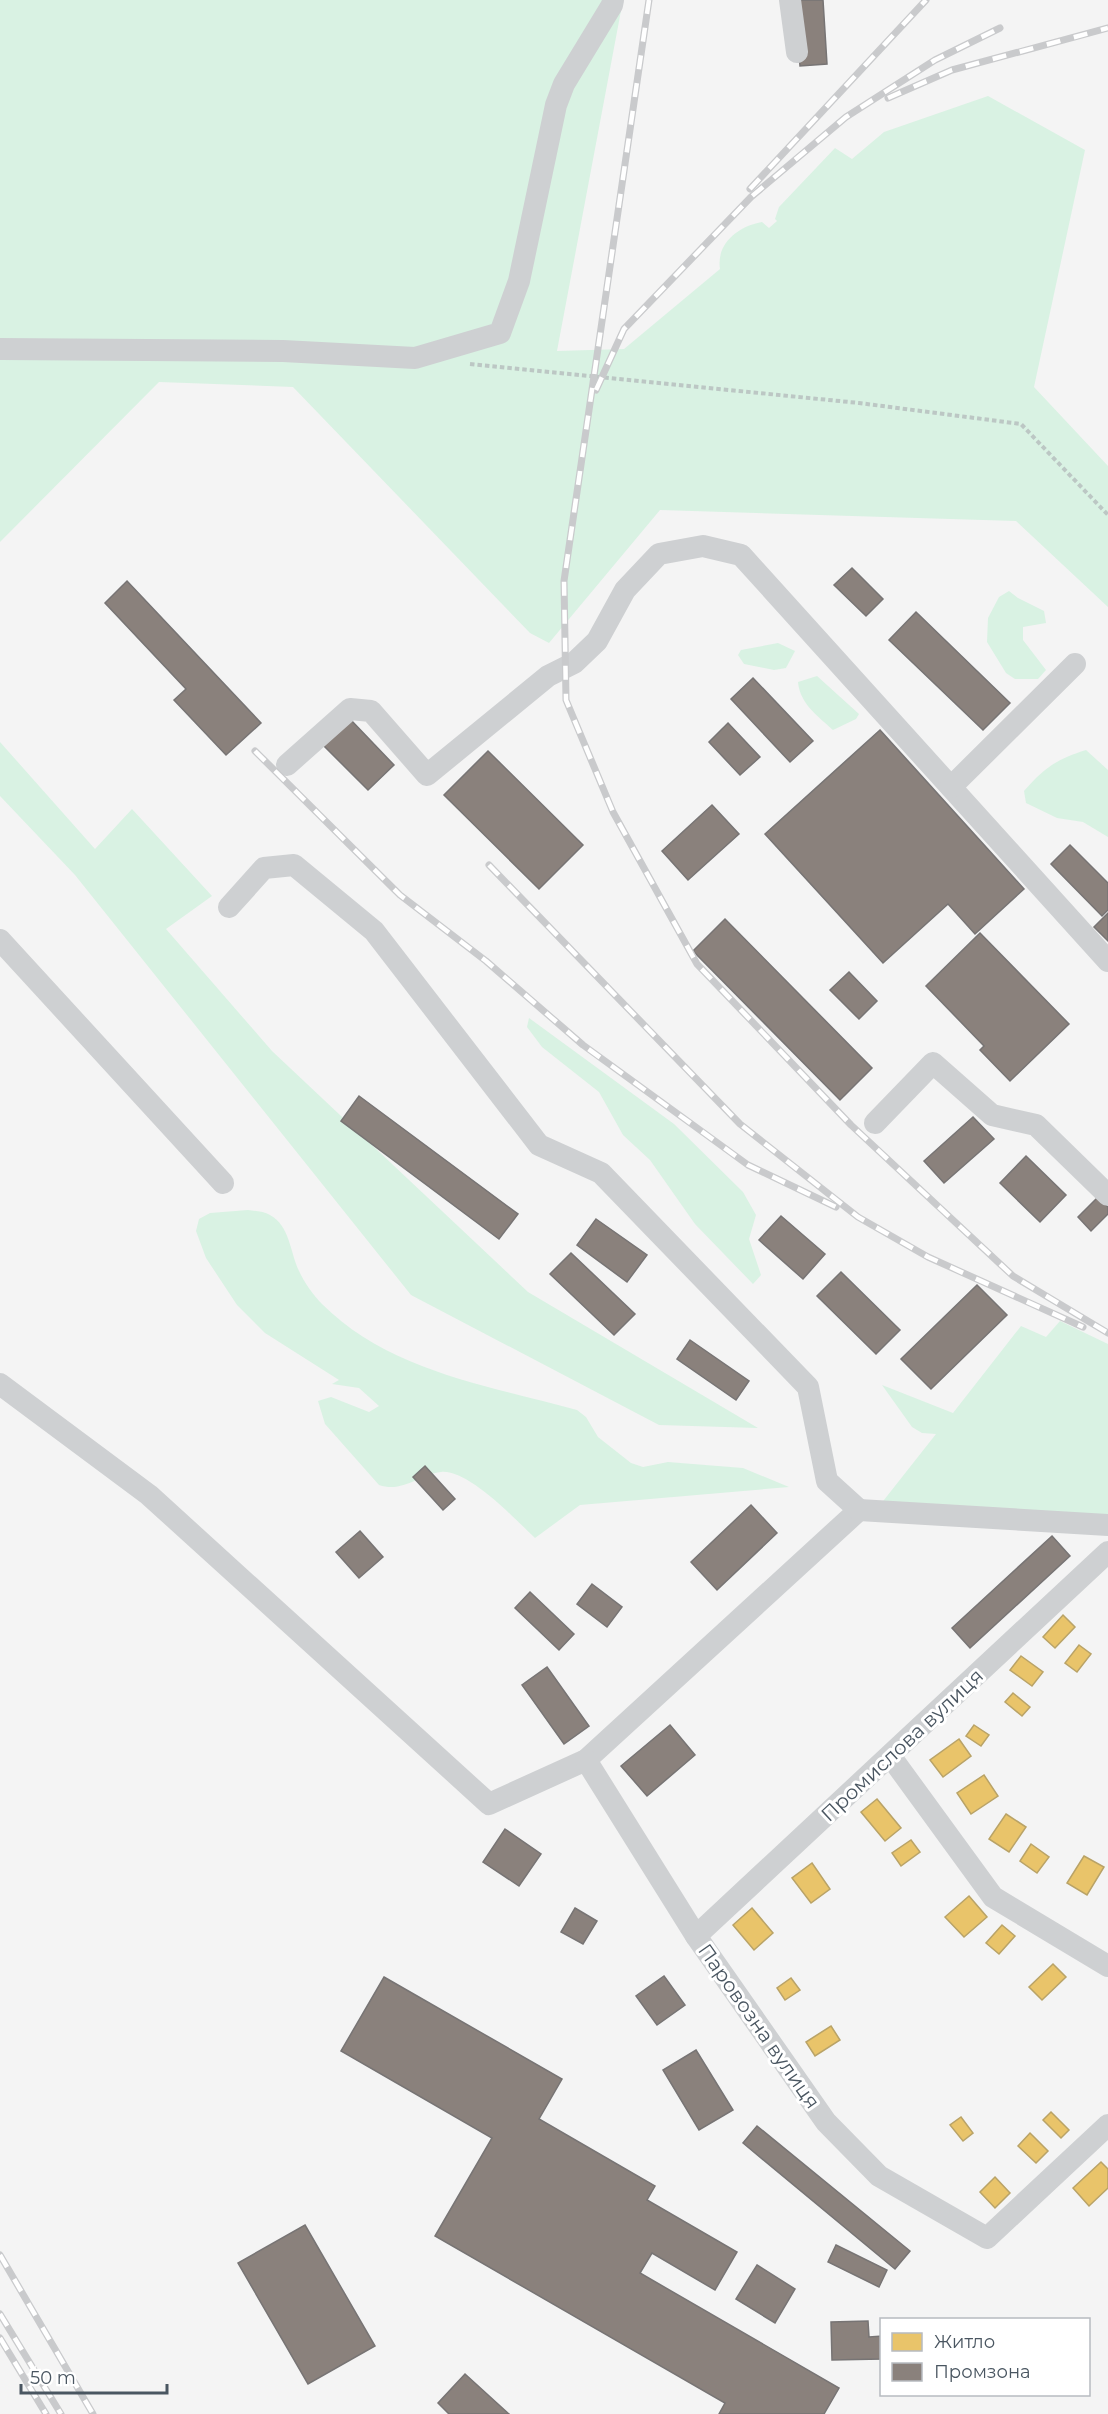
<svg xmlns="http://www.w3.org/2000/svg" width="1108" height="2414" viewBox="0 0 1108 2414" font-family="Montserrat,sans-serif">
<rect width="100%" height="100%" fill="#f4f4f4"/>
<g fill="#d9f2e3">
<path d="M0 0H623L557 351 624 349 720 269C716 243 739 226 762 222L769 228 777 221 775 219 779 207 835 148 852 159 884 132 988 96 1085 150 1034 387 1108 466V607L1016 521 660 510 549 643 530 633 293 387 159 382 0 542Z"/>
<polygon points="1009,591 1018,598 1044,611 1046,623 1023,627 1023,640 1046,670 1038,679 1015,679 1006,673 987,642 988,618 999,597"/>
<polygon points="778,643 795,651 786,668 774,670 744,664 738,655 741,650"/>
<path d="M817 676 859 714 856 719 833 730C818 716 800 704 798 682Z"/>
<polygon points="0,742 95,849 132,809 212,896 166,929 272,1051 528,1292 758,1428 659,1425 411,1295 75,875 0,796"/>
<path d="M1086 750 1108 770V837L1083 822 1057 818 1026 803 1024 791C1044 768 1057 759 1086 750Z"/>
<polygon points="529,1018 674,1124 743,1192 756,1215 749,1239 761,1275 753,1284 695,1224 650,1160 623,1135 599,1092 542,1047 527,1027"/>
<path d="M248 1210C254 1211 264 1211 270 1215 290 1226 290 1252 299 1271 304 1282 314 1296 322 1304 389 1371 489 1386 577 1410L586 1417 598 1437 631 1463 643 1467 668 1462 743 1468 789 1487 580 1505 535 1538C516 1520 468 1469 441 1472 418 1475 403 1493 379 1485L325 1424 318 1401 331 1397 369 1412 379 1406 359 1388 332 1384 339 1380 265 1333 237 1305 206 1258 196 1231 199 1219 210 1213Z"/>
<polygon points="1060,1321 1108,1344 1108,1517 880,1505 936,1434 922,1433 912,1427 882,1385 953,1413 1021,1326 1046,1337"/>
</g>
<g fill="#e9c46a" stroke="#b9a367" stroke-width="1.5">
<polygon points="1063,1615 1075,1627 1055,1648 1043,1637"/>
<polygon points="1079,1645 1091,1654 1077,1672 1065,1663"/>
<polygon points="1021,1656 1043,1672 1032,1686 1010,1670"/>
<polygon points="1013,1693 1030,1707 1022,1716 1005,1702"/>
<polygon points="974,1725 989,1735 981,1746 966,1736"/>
<polygon points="959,1739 971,1756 943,1777 930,1760"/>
<polygon points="984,1775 998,1796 971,1814 957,1793"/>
<polygon points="877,1799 901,1828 885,1841 861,1812"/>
<polygon points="1006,1814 1026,1827 1009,1852 989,1839"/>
<polygon points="911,1840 920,1852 901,1866 892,1853"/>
<polygon points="1031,1844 1049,1857 1037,1873 1020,1861"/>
<polygon points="1084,1856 1104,1867 1087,1895 1067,1883"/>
<polygon points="812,1863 830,1889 811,1903 792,1878"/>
<polygon points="969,1896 987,1917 964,1937 945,1917"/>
<polygon points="752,1908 773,1933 754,1950 733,1925"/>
<polygon points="1002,1925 1015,1936 999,1954 986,1943"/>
<polygon points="1053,1964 1066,1977 1042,2000 1029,1987"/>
<polygon points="791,1978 800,1990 785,2000 777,1988"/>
<polygon points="831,2026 840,2040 815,2056 806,2042"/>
<polygon points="1051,2112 1069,2130 1061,2138 1043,2120"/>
<polygon points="961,2117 973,2133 963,2141 950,2125"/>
<polygon points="1030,2133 1048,2151 1036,2163 1018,2146"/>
<polygon points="1101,2162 1108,2169 1108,2188 1089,2206 1073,2188"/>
<polygon points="995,2177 1010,2193 995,2208 980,2192"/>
</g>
<g fill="#8a817c" stroke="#777474" stroke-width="1.5">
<polygon points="795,0 823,0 827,64 800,66"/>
<polygon points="852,568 883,599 866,616 834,585"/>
<polygon points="127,581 261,723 226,755 174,700 186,689 105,603"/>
<polygon points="916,612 1010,703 983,730 889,640"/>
<polygon points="753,678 813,741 790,762 731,699"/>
<polygon points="350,719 394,765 368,790 323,745"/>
<polygon points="728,723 760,757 740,775 709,742"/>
<polygon points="880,730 1024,889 975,934 948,904 883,963 765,834"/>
<polygon points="488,751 583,845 539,889 444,795"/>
<polygon points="712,805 739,834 688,880 662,851"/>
<polygon points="1070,845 1108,883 1108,910 1102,916 1051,864"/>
<polygon points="1108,913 1108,941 1094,927"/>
<polygon points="725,919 872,1068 840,1100 693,951"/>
<polygon points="980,933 1069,1024 1010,1081 980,1050 984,1046 926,986"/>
<polygon points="849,972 877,1001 859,1019 830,990"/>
<polygon points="359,1096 518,1214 499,1239 341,1121"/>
<polygon points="973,1117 994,1139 944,1183 924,1161"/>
<polygon points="1026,1156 1066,1195 1040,1222 1000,1183"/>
<polygon points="1098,1197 1108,1207 1108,1214 1091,1231 1078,1217"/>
<polygon points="781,1216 825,1254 803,1279 759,1240"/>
<polygon points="596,1219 647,1255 627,1282 577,1245"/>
<polygon points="571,1253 635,1314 614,1335 550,1274"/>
<polygon points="841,1272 900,1330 876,1354 817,1296"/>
<polygon points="977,1285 1007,1315 931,1389 901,1359"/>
<polygon points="690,1340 749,1381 736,1400 677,1359"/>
<polygon points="425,1466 455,1499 443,1510 413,1477"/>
<polygon points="751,1505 777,1533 717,1590 691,1562"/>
<polygon points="360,1531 383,1557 359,1578 336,1552"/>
<polygon points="1052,1536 1070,1556 970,1648 952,1628"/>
<polygon points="592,1584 622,1607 607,1627 577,1604"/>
<polygon points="530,1592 574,1634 559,1650 515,1608"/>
<polygon points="547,1667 589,1726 564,1744 522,1685"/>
<polygon points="670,1725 695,1755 647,1796 621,1766"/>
<polygon points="505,1829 541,1854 519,1886 483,1862"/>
<polygon points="575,1908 597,1921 583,1944 561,1932"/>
<polygon points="664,1976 685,2005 657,2025 636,1996"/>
<polygon points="384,1977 562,2079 539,2119 655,2186 647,2200 737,2252 715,2290 652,2253 640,2273 839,2388 824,2414 719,2414 725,2403 435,2236 492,2138 341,2051"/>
<polygon points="696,2050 733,2110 699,2130 663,2070"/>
<polygon points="757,2126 910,2251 895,2269 743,2143"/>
<polygon points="305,2225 375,2346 308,2384 238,2263"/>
<polygon points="836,2245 887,2270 879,2287 828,2262"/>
<polygon points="757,2265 795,2289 775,2323 736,2299"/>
<polygon points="868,2321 869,2337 882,2336 882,2359 832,2360 831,2322"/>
<polygon points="465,2374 509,2414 449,2414 438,2403"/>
</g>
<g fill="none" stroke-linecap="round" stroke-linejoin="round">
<polyline stroke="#bcc7c4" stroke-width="4" stroke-dasharray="4.5 3" stroke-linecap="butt" points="470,364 859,403 1021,424 1108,515"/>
<g stroke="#ced0d2" stroke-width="22">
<polyline points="790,0 797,52"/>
<polyline points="0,349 283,351 415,358 500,333 519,281 556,105 564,84 612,5 613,0"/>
<polyline points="287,765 350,709 371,711 427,775 548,676 574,663 597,641 625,590 659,554 703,546 741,555 1108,961"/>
<polyline points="951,787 1075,664"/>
<polyline points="0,940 223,1183"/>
<polyline points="875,1123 933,1063 992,1115 1036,1125 1108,1195"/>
<polyline points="0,1384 149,1495 489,1804 586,1760 859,1510 827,1481 808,1387 601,1173 539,1145 374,931 294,865 264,868 229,907"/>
<polyline points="859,1510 1108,1525"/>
<polyline points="891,1757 993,1897 1108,1966"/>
<polyline points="586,1760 696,1936 826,2122 879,2176 987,2238 1108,2125"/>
<polyline points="696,1936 1108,1552"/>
</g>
<defs>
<g id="rail">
<polyline points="649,0 564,581 566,700 613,812 697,964 851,1125 1013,1276 1108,1333"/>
<polyline points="888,98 952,70 1108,28"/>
<polyline points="750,189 926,0"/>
<polyline points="596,390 624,329 751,197 846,117 935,60 1000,28"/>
<polyline points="255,751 400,895 486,961 583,1045 748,1165 836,1207"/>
<polyline points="489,865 740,1124 858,1217 928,1257 1083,1327"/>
<polyline points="0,2255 93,2414"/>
<polyline points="0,2314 61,2414"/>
<polyline points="0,2338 46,2414"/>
</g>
</defs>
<use href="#rail" stroke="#c9cacc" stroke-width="7"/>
<use href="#rail" stroke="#fff" stroke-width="4.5" stroke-dasharray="14" stroke-linecap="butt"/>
</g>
<g text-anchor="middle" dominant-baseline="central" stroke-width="6" stroke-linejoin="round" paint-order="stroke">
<g font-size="20" fill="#4a5661" stroke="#fff">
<text transform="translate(902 1745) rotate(-43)">Промислова вулиця</text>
<text transform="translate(759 2026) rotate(55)">Паровозна вулиця</text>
</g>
</g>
<rect x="880" y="2318" width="210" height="78" fill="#ffffff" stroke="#b7bbc0" stroke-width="1.5"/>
<rect x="892" y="2333" width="30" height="18" fill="#e9c46a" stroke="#b7bbc0" stroke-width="1.5"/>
<text x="934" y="2348" font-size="18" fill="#4a5661">Житло</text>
<rect x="892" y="2363" width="30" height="18" fill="#8a817c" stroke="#b7bbc0" stroke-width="1.5"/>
<text x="934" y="2378" font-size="18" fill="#4a5661">Промзона</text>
<path d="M21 2384v9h146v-9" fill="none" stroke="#4a5661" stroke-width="3"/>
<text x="30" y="2384" font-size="18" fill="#4a5661" stroke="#ffffff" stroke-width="4.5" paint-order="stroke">50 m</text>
</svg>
